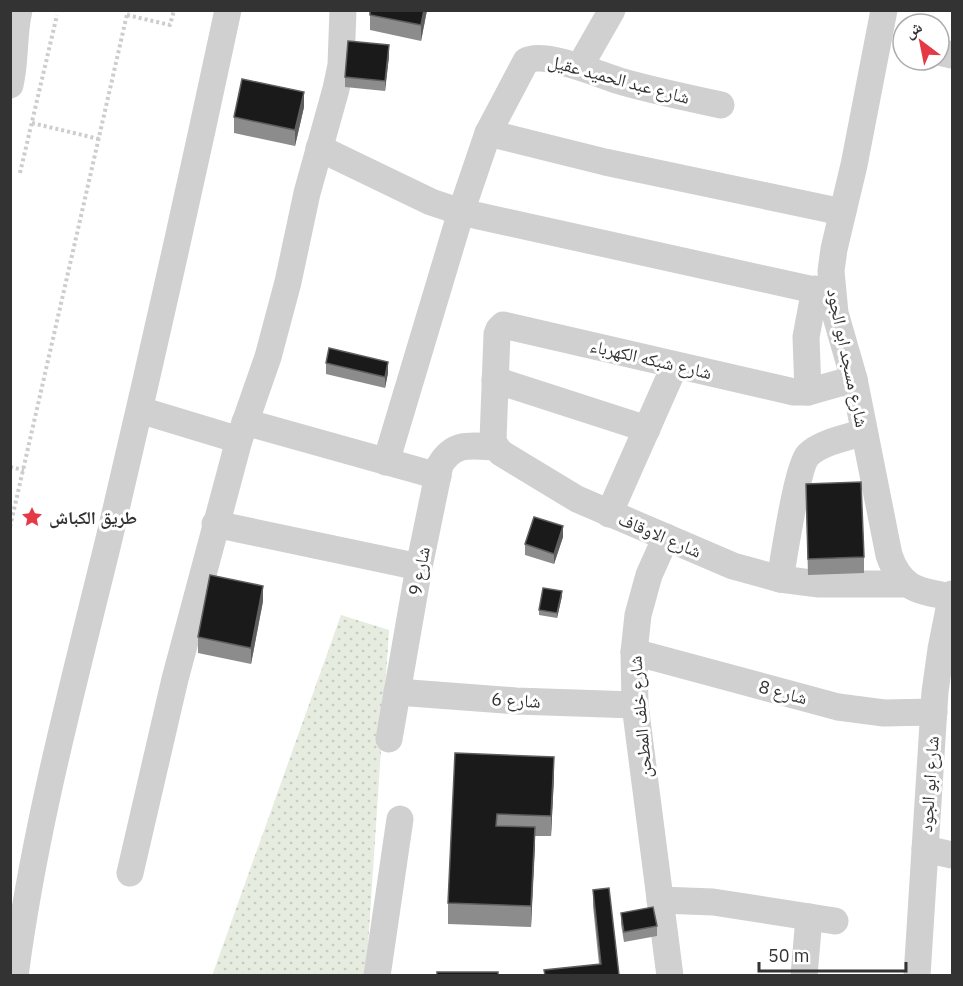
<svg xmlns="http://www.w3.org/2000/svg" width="963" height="986" viewBox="0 0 963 986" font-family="'IBM Plex Sans','Noto Naskh Arabic',sans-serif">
<defs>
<pattern id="grass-dots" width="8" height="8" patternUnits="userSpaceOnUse" patternTransform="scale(1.5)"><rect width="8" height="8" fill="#e6ecdf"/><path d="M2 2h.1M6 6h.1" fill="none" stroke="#c6cbc0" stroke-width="1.8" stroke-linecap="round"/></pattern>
</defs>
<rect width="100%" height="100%" fill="#fff"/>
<polygon fill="url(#grass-dots)" points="341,615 389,630 366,975 212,976"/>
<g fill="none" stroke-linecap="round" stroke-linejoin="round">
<g stroke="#cdcdcd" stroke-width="4" stroke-dasharray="3 3" stroke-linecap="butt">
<polyline points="180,10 182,10"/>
<polyline points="127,15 170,25 174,10"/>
<polyline points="32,123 99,139"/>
<polyline points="20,173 57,15"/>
<polyline points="10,467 24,470"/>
<polyline points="10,527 128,10"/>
</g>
<g stroke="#d0d0d0" stroke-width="27">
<path d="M884 10 854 165 834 249 831 271 835 313 854 379 889 555C901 590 919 591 952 597"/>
<polyline points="939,52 952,55"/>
<polyline points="580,66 612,10"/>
<path d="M10 85C16 60 13 35 19 10"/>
<polyline points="488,133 605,162 842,212"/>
<polyline points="319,148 431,202 461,212 832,294"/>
<polyline points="854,379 808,392 794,392 503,325 499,329 497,334 493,440 496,447 501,453 577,499 733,566 780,579 819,584 906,584"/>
<polyline points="495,380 647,429"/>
<polyline points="808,392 806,337 815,289"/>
<polyline points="140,410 239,440 268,357 288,282 307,193 336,89 341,65 343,10"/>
<polyline points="245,422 438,476"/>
<path d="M386 462 461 212 488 133 526 61C544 50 602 76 623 82 655 91 688 98 721 105"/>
<polyline points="609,514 675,365"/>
<polyline points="215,524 419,567"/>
<polyline points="666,537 649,575 638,615 634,652 635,705 670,976"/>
<path d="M780 579C784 558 797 467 808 455 821 442 847 438 864 432"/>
<polyline points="634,652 838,707 884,713 934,712"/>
<polyline points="397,692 516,701 635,705"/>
<path d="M389 739 419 567 440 465C454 441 471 446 496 447"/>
<polyline points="925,849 952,855"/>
<polyline points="130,873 175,679 239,440"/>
<polyline points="660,900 713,902 835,921"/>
<path d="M15 976C34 830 73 686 108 543 150 366 190 188 228 10"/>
<polyline points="377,976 400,819"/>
<polyline points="804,976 809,917"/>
<polyline points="917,976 935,692 941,649 952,594"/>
</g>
</g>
<g fill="#8c8c8c">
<polygon points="427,10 421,41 370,30 370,15"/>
<polygon points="389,56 385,91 345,87 345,77"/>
<polygon points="304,107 295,146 234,133 234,117"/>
<polygon points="326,363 388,373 385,388 326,374"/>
<polygon points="806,499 864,557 864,573 808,575"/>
<polygon points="563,537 554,564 525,555 525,544"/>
<polygon points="562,596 557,618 539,615 539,610"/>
<polygon points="263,601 251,664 198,653 198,637"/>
<polygon points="455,753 554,777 551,836 535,836 531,927 448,924 448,903"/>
<polygon points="593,890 619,975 544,975 544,970 599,964 593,906"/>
<polygon points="621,913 657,926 657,936 624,942 621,924"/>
</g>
<g fill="#5f5f5f">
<polygon points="424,10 427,10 421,41 421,25"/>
<polygon points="389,45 389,56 385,91 385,81"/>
<polygon points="304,92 304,107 295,146 295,130"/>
<polygon points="388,362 388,373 385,388 385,377"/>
<polygon points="563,526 563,537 554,564 554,554"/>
<polygon points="263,586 263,601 251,664 251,648"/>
<polygon points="562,591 562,596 557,618 557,613"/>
<polygon points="554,757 554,777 551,836 551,816"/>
<polygon points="535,827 535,847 531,927 531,906"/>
</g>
<g fill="#1a1a1a" stroke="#5f5f5f" stroke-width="1.5">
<polygon points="370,10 424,10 421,25 370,15"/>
<polygon points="348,41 389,45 385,81 345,77"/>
<polygon points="242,79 304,92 295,130 234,117"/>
<polygon points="329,348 388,362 385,377 326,363"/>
<polygon points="861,482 864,557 808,559 806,484"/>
<polygon points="534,517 563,526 554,554 525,544"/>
<polygon points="210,575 263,586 251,648 198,637"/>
<polygon points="543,588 562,591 557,613 539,610"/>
<polygon points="455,753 554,757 551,816 497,814 496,826 535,827 531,906 448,903"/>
<polygon points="609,888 619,975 545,975 544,970 601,964 593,890"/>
<polygon points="653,907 657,926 624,932 621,913"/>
<rect x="437" y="972" width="61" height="3"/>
</g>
<defs>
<symbol id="sight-bare" viewBox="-9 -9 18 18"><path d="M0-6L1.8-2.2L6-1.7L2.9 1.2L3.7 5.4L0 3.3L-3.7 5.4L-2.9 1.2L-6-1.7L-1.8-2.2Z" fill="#e63946" stroke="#fff" stroke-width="2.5" paint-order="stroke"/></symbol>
</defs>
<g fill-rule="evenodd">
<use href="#sight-bare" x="17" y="502" width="30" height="30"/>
</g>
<g text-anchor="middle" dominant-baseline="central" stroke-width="6" stroke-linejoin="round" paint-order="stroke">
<g font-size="18" fill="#333" stroke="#fff">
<text transform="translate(619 79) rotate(15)">شارع عبد الحميد عقيل</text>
<text transform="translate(848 358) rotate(78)">شارع مسجد ابو الجود</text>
<text transform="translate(651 359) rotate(13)">شارع شبكه الكهرباء</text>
<text transform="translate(660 535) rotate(23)">شارع الاوقاف</text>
<text transform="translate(419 571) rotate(-79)">شارع 9</text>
<text transform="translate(783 692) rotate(15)">شارع 8</text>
<text transform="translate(516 700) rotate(3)">شارع 6</text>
<text transform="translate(640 717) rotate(-95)">شارع خلف المطحن</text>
<text transform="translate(929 784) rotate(-86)">شارع ابو الجود</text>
</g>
<g font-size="18" font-weight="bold" fill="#333" stroke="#fff" text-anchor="start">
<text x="49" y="517">طريق الكباش</text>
</g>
</g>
<rect width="963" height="986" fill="none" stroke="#333333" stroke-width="24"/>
<g transform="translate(921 42) rotate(328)"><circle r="28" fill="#ffffff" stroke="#adadad" stroke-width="1.5"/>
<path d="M0-4.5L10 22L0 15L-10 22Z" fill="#e63946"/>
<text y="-9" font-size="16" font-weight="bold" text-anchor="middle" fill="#333333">ش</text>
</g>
<path d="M759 962v9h147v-9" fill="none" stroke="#333333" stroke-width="3"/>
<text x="768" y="962" font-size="18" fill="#333333" stroke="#ffffff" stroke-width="4.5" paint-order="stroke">50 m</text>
</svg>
